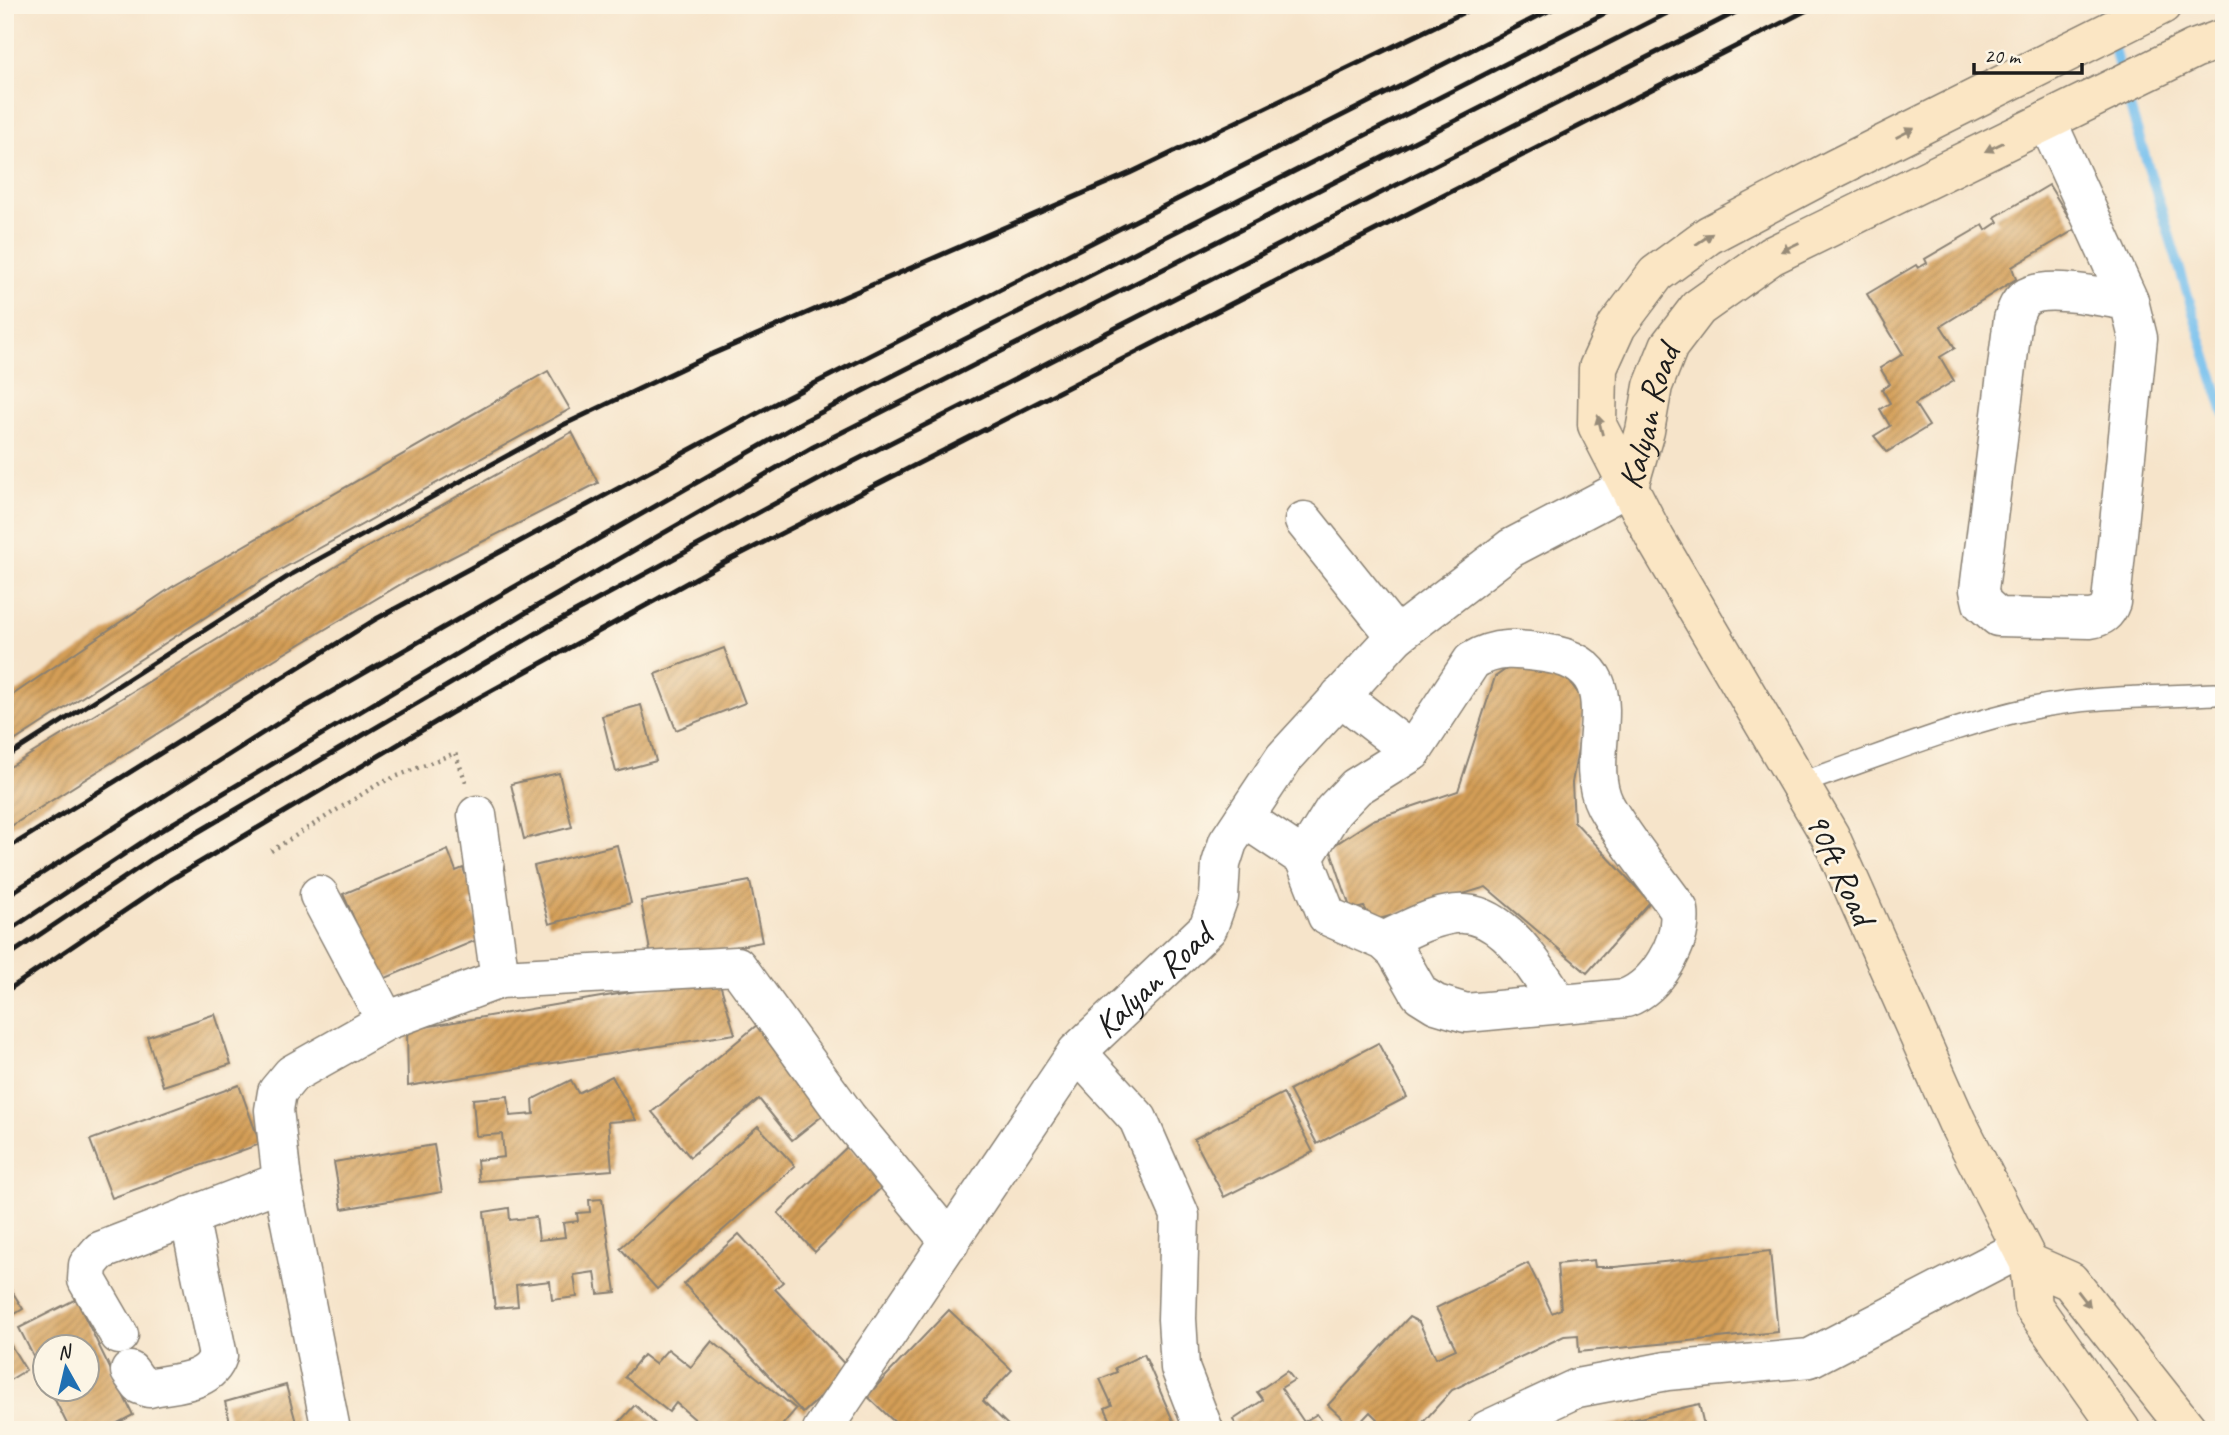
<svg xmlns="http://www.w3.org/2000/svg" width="2229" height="1435" viewBox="0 0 2229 1435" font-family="Caveat,sans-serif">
<defs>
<pattern id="building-hatch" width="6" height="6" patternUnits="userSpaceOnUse" patternTransform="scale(1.75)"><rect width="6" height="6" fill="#d49e56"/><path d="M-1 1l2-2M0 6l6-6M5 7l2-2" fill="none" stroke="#ab8046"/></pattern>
</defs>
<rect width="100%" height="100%" fill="#fcf5e5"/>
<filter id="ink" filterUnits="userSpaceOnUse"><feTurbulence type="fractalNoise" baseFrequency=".0143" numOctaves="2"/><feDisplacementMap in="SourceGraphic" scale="14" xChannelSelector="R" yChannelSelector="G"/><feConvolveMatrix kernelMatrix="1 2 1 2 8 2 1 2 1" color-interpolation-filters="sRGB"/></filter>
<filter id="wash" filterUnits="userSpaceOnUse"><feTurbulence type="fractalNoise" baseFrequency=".00686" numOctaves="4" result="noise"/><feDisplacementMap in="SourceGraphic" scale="28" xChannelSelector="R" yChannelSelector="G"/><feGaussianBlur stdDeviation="1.57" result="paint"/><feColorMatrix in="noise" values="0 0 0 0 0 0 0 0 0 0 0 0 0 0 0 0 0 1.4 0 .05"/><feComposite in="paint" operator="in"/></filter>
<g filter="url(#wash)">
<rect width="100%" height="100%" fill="#f6e4ca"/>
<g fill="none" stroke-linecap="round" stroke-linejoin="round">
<g stroke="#75c0ef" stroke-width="10">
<polyline points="2103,5 2121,75"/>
<polyline points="2125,91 2224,413"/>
</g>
</g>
<g id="blocks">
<g fill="url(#building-hatch)">
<polygon points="2049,185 2076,229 2012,267 2016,279 1941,326 1955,348 1940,357 1954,381 1915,404 1929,426 1887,452 1874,436 1890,426 1880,409 1890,403 1882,389 1890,384 1880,368 1903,354 1867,294 1916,265 1918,268 1927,263 1925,259 1983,225 1986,230 1998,222 1995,217"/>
<polygon points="548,371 570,409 264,579 5,747 5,700 172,587"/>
<polygon points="572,432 598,483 413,577 275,659 5,830 5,770 369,546"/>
<polygon points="724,648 745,703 676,730 655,674"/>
<polygon points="1512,665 1564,674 1586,704 1572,783 1574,821 1650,902 1587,973 1486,887 1373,921 1364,907 1351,910 1330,848 1373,820 1458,791 1495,677"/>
<polygon points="641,705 656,761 616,772 602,716"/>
<polygon points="559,773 572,827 524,839 511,784"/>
<polygon points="617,845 631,903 549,924 534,866"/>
<polygon points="448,850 456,871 463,868 476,900 469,902 484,937 381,980 343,894"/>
<polygon points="750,881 762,942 652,962 641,901"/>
<polygon points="718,977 735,1034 408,1086 407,1030"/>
<polygon points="215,1014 231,1064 163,1086 147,1037"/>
<polygon points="763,1020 827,1112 792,1140 759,1099 690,1157 652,1112"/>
<polygon points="1378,1043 1407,1097 1317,1144 1289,1090"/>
<polygon points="612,1076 636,1120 608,1122 612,1170 479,1181 477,1160 504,1157 502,1134 476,1136 473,1099 508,1096 510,1116 534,1114 533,1099 571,1080 578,1093"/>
<polygon points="239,1085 260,1144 112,1198 90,1140"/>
<polygon points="1283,1093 1313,1152 1224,1197 1194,1139"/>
<polygon points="758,1126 795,1166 657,1289 620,1248"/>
<polygon points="434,1145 442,1192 342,1209 334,1162"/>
<polygon points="849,1145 886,1183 815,1252 778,1213"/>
<polygon points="602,1199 616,1292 598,1294 595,1272 574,1275 577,1297 552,1300 550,1281 516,1285 518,1306 495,1308 484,1212 509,1208 510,1220 536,1217 539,1240 565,1237 563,1223 578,1221 577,1213 590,1212 589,1200"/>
<polygon points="739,1234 783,1282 775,1289 850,1370 803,1413 684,1284"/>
<polygon points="1770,1251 1778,1332 1579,1352 1578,1335 1564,1336 1452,1390 1416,1430 1377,1430 1382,1424 1370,1412 1354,1429 1328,1405 1409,1317 1419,1322 1436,1358 1456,1349 1436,1308 1528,1263 1552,1313 1561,1309 1557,1264 1594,1260 1595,1267 1615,1267"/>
<polygon points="5,1280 23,1309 5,1320"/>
<polygon points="76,1299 133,1415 104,1430 70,1430 50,1390 88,1390 88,1348 46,1348 46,1381 19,1328"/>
<polygon points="949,1310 1012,1370 983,1401 1013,1430 903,1430 867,1396"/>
<polygon points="5,1336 26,1370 5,1383"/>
<polygon points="712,1341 796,1409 778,1430 697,1430 694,1427 697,1421 676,1403 669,1412 625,1377 643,1355 655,1364 668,1349 691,1367"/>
<polygon points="1144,1354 1177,1430 1115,1430 1105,1408 1112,1405 1100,1379 1117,1372 1115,1368"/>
<polygon points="1287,1371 1294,1380 1281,1388 1304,1422 1317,1414 1328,1430 1240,1430 1233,1420 1263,1400 1257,1392"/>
<polygon points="286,1385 298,1430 232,1430 225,1402"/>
<polygon points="1699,1404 1705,1430 1593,1430 1593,1429"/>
<polygon points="635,1405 662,1430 612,1430"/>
</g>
</g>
</g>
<g filter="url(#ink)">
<use href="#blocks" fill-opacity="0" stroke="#898073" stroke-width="2"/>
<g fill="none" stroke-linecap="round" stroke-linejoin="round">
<defs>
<path id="service" d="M1798 784C1876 758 1953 725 2033 708 2092 696 2154 697 2215 694"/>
<g id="minor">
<path d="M2047 121 2129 301 2138 338 2111 602C2107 613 2102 617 2090 619L1998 617 1982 603 1979 590 2013 319C2016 312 2018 304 2024 299 2043 283 2105 298 2129 301"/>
<polyline points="1304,521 1396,636"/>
<polyline points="1340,696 1412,752"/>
<polyline points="477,815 500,979"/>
<path d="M1244 818 1304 858 1327 916 1384 941 1396 952 1420 994 1436 1004 1466 1013 1626 998C1657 986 1683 943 1679 910 1656 877 1624 840 1605 805 1577 750 1640 666 1544 653 1517 649 1496 646 1472 661L1412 752 1356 787 1333 811 1304 858"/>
<polyline points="319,895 386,1021"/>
<path d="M1384 941C1405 931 1426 919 1449 915 1502 904 1535 969 1560 1004"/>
<polyline points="1077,1052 1138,1119 1180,1215 1177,1319 1180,1368 1204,1430"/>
<polyline points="119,1335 87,1280 88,1265 100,1251 282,1181"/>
<path d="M130 1371 140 1385 149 1388C174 1382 209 1384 218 1356L189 1216"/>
<polyline points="331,1430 282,1181 274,1110 277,1092 292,1074 386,1021 500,979 737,966 847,1117 950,1242"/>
<path id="s1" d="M822 1430 1077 1052 1208 928 1219 897 1221 864 1228 842 1284 758 1396 636 1511 548 1629 486"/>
<polyline points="1487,1430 1577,1388 1667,1371 1810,1358 2020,1249"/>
</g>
<g id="secondary">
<path id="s2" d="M1629 486 1645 431 1653 386 1669 346 1698 308 1771 256 2194 49 2224 38"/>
<polyline points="2029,1263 2070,1281 2188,1430"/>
<polyline points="2121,1430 2033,1306 2029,1263 1957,1122 1830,836 1656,540 1597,425 1598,368 1617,326 1656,274 1709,235 1836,168 2162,5"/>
</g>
</defs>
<use href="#service" stroke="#898073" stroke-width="24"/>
<use href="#minor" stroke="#898073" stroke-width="41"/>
<use href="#secondary" stroke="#898073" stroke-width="41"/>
<polyline stroke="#898073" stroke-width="4.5" stroke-dasharray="2 5" stroke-linecap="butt" points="271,851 380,783 455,753 466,782"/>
<use href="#service" stroke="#fff" stroke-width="21"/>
<use href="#minor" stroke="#fff" stroke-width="38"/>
<use href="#secondary" stroke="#fbe6c4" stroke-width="38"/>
<g stroke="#1c1c1c" stroke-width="5">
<polyline points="5,758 292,574 563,425 708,356 1130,173 1479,5"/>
<polyline points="5,850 376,619 782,400 1560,5"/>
<polyline points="5,897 291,715 804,421 1621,5"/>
<polyline points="5,933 150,837 537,606 813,447 1683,5"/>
<polyline points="5,958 152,859 549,626 833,472 1750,5"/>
<polyline points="5,992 170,880 451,713 723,563 1817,5"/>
</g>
</g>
<defs><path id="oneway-solid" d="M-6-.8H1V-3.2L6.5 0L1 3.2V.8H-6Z" transform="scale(1.75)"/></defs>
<g fill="#978b78">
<use href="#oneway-solid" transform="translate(1905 133) rotate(-27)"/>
<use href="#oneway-solid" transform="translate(1994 147) rotate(154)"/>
<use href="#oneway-solid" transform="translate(1704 239) rotate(-34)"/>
<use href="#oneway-solid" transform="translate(1790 247) rotate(154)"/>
<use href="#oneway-solid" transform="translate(1600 425) rotate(-104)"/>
<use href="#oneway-solid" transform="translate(2084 1299) rotate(52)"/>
</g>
</g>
<g text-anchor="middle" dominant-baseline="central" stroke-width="5" stroke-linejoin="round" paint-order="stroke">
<g font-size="35" fill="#1c1c1c" stroke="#fcf5e5">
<text stroke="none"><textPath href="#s2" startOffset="72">Kalyan Road</textPath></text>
<text transform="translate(1840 868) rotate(65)">90ft Road</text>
<text stroke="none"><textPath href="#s1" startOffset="560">Kalyan Road</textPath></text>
</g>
</g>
<rect width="2229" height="1435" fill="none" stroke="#fcf5e5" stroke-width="28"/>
<g transform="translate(66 1368) rotate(352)"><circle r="33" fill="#fcf5e5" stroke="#a29e95" stroke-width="2"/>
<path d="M0-5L12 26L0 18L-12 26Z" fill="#1f6fb2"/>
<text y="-10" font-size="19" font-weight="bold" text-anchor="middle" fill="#1c1c1c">N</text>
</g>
<path d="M1974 63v10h108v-10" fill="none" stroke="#1c1c1c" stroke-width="3.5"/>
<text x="1984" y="63" font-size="21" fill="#1c1c1c" stroke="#fcf5e5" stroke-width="5" paint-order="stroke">20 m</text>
</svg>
